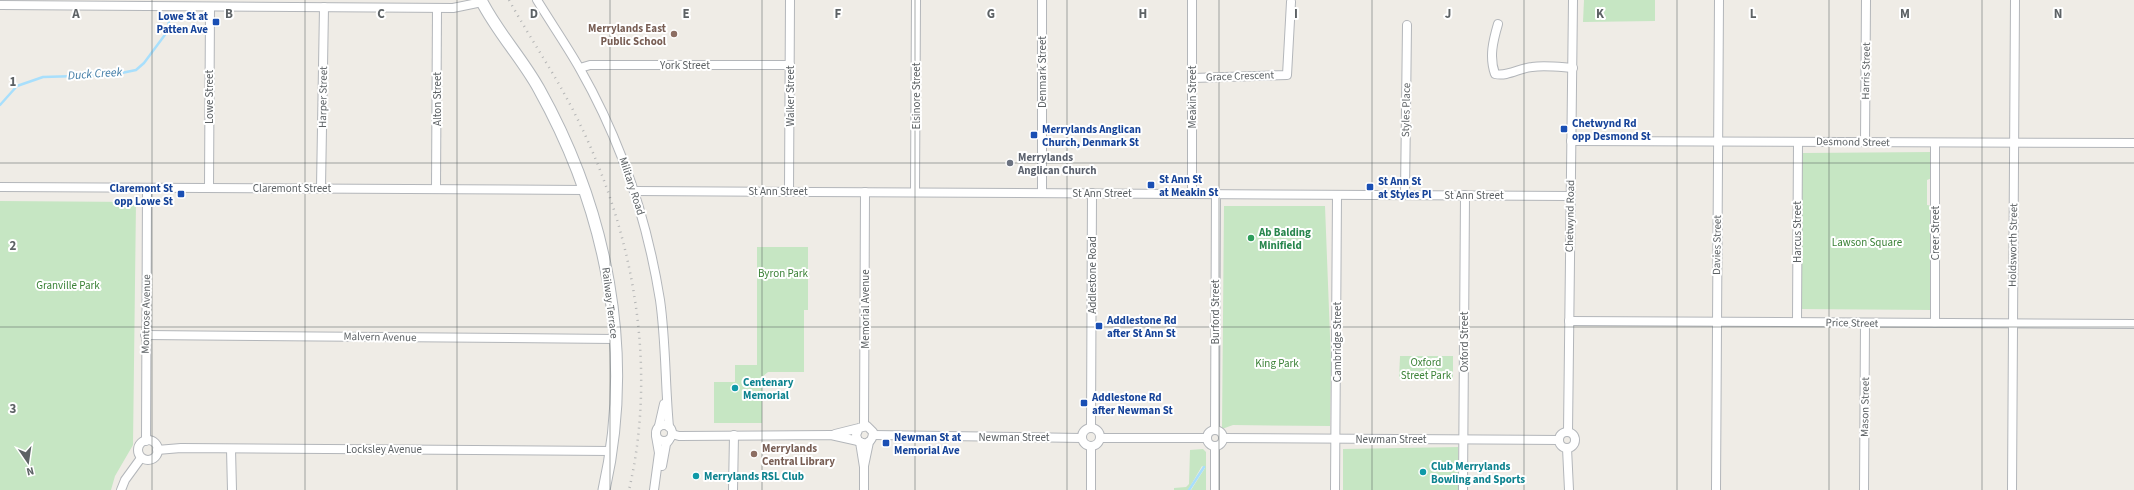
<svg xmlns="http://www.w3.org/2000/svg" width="2134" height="490" viewBox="0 0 2134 490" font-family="'Source Sans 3',sans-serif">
<rect width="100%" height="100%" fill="#efece6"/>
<g fill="#c6e6c3">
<polygon points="1584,0 1655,0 1655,21 1583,22"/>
<polygon points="1932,152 1932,178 1927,180 1927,205 1932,206 1933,310 1800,309 1802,153"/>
<polygon points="0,201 136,202 133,445 115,476 111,490 0,490"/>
<polygon points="1224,206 1325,206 1331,362 1330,426 1233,425 1222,429"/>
<polygon points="757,247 808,247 808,310 804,310 804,372 768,372 762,377 762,423 714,423 714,382 735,382 735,365 757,365"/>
<polygon points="1400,356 1453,356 1453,380 1399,379"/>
<polygon points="1458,447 1459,490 1343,490 1343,449"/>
<polygon points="1203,449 1206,452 1206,490 1191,490 1205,468 1202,466 1188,490 1174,490 1174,488 1186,487 1189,484 1190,450"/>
</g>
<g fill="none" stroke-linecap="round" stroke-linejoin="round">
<g stroke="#a8dffc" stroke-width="2.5">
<polyline points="0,105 17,86 43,77 112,75 136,70 144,63 167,32 170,16"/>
<polyline points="1189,490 1204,467"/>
</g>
<defs>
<g id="minor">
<path d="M537 0C551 23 567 46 580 69 621 141 647 219 660 300 666 342 665 384 669 427"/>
<polyline points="0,5 453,8 482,2"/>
<path d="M1498 24C1493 41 1489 57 1495 74 1508 77 1519 68 1532 67 1545 65 1559 67 1573 68"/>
<polyline points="580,68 590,65 790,65"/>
<polyline points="1193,78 1287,75 1291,2"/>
<polyline points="1571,141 2134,143"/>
<polyline points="1865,142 1866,0"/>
<polyline points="0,187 584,190"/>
<polyline points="209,187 210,7"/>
<polyline points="321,187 324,7"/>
<polyline points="436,189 437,8"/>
<polyline points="635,191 1570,196"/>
<polyline points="789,191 790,0"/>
<polyline points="915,192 916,0"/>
<polyline points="1042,193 1042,0"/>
<polyline points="1192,194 1192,0"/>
<polyline points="1405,195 1407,25"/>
<polyline points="1569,321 2134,324"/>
<polyline points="1797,322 1798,142"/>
<polyline points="1935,323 1935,143"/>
<polyline points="145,335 615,339"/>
<circle cx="664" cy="433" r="8"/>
<polyline points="659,426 664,404"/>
<polyline points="864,426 865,192"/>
<polyline points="1091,428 1092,193"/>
<circle cx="1091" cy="437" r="9"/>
<polyline points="1215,430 1216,194"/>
<circle cx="1215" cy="438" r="8"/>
<polyline points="1568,432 1573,0"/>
<circle cx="1567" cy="440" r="8"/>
<polyline points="672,434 679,436 831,435 858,441"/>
<path d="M835 434 867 426 873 432C873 442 866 446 858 441L856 435 859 428"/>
<polyline points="873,435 1082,438"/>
<polyline points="1100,438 1207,438"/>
<polyline points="1223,438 1559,440"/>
<circle cx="148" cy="450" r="10"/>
<polyline points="146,441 147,188"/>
<polyline points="860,442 864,467 864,490"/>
<polyline points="1567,448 1569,490"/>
<polyline points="231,449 232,490"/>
<polyline points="157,450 181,448 611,451"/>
<polyline points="662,466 666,444 669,440"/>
<polyline points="864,466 869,442"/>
<polyline points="121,490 125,480 141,458"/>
<polyline points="654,490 659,453 656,436"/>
<polyline points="733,490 734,435"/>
<polyline points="1091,490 1091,446"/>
<polyline points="1215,490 1215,446"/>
<polyline points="1335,490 1337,195"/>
<polyline points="1463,490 1465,195"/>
<polyline points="1716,490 1719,0"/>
<polyline points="1864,490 1865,323"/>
<polyline points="2012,490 2015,0"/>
</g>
<path id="secondary" d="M481 0C497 32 522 58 539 89 607 211 635 352 604 490"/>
</defs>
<use href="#minor" stroke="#b3b6ba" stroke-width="10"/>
<use href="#secondary" stroke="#b2b6ba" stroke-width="13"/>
<use href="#minor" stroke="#fff" stroke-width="8"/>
<use href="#secondary" stroke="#fff" stroke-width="11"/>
<path stroke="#b4b5b5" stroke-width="2.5" stroke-dasharray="1 5" stroke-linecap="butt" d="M509 0C531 40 557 77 577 118 633 231 658 365 629 490"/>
</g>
<path fill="none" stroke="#5d6265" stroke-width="1" stroke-opacity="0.55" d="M152 0V490M305 0V490M457 0V490M610 0V490M762 0V490M915 0V490M1067 0V490M1219 0V490M1372 0V490M1524 0V490M1677 0V490M1829 0V490M1982 0V490M0 163H2134M0 327H2134"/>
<g fill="#1a4fb4" stroke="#fff" stroke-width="1.5">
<rect x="212" y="18" width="8" height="8" rx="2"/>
<rect x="1560" y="125" width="8" height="8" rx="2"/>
<rect x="1030" y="131" width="8" height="8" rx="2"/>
<rect x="1147" y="181" width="8" height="8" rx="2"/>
<rect x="1366" y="183" width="8" height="8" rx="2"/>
<rect x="177" y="190" width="8" height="8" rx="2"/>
<rect x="1095" y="322" width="8" height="8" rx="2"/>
<rect x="1080" y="399" width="8" height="8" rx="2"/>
<rect x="882" y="439" width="8" height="8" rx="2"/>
</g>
<g fill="#8d6e63" stroke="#fff" stroke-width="1.5">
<circle cx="674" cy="34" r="4"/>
<circle cx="754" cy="454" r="4"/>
</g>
<circle fill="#6b7280" stroke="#fff" stroke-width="1.5" cx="1010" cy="163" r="4"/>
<circle fill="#2e9e5b" stroke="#fff" stroke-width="1.5" cx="1251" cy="238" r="4"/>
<g fill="#0f9aa8" stroke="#fff" stroke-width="1.5">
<circle cx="735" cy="388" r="4"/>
<circle cx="1423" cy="472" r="4"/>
<circle cx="696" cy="476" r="4"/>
</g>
<g text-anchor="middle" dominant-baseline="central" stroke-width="4" stroke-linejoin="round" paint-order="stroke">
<g font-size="11" font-weight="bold" fill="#164399" stroke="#fff" text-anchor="start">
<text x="208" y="16" text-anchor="end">Lowe St at<tspan x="208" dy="13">Patten Ave</tspan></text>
<text x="1572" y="123">Chetwynd Rd<tspan x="1572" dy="13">opp Desmond St</tspan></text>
<text x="1042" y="129">Merrylands Anglican<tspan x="1042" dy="13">Church, Denmark St</tspan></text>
<text x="1159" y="179">St Ann St<tspan x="1159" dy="13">at Meakin St</tspan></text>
<text x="1378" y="181">St Ann St<tspan x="1378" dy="13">at Styles Pl</tspan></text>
<text x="173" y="188" text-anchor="end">Claremont St<tspan x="173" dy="13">opp Lowe St</tspan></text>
<text x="1107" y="320">Addlestone Rd<tspan x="1107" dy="13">after St Ann St</tspan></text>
<text x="1092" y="397">Addlestone Rd<tspan x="1092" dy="13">after Newman St</tspan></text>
<text x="894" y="437">Newman St at<tspan x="894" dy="13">Memorial Ave</tspan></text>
</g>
<g font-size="11" font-weight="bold" fill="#785e54" stroke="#fff" text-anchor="end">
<text x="666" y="28">Merrylands East<tspan x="666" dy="13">Public School</tspan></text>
<text x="762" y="448" text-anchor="start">Merrylands<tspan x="762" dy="13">Central Library</tspan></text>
</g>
<g font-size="11" fill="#5d6265" stroke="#fff">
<text x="685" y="65">York Street</text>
<text transform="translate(1866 71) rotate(-89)">Harris Street</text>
<text transform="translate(1042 72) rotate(-90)">Denmark Street</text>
<text transform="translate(1240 76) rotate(-2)">Grace Crescent</text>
<text transform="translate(790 96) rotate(-90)">Walker Street</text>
<text transform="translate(916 96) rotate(-90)">Elsinore Street</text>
<text transform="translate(209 97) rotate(-90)">Lowe Street</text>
<text transform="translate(323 97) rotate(-89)">Harper Street</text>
<text transform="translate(1192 97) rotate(-90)">Meakin Street</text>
<text transform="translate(437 99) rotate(-90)">Alton Street</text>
<text transform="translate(1406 110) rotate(-89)">Styles Place</text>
<text transform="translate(1853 142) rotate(1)">Desmond Street</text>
<text transform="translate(632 186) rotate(72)">Military Road</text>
<text x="292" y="188">Claremont Street</text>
<text x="778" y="191">St Ann Street</text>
<text x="1102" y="193">St Ann Street</text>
<text x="1474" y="195">St Ann Street</text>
<text transform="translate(1570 216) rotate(-89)">Chetwynd Road</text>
<text transform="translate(1797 232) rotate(-90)">Harcus Street</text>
<text transform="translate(1935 233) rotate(-90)">Creer Street</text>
<text transform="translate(1717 245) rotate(-89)">Davies Street</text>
<text transform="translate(2013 245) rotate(-89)">Holdsworth Street</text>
<text transform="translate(1092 275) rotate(-90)">Addlestone Road</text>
<text transform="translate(610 303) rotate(83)">Railway Terrace</text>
<text transform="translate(865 309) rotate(-90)">Memorial Avenue</text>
<text transform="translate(1215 312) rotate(-90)">Burford Street</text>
<text transform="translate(146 314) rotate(-89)">Montrose Avenue</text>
<text transform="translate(1852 323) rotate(1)">Price Street</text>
<text transform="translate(380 337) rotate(1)">Malvern Avenue</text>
<text transform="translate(1337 342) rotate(-90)">Cambridge Street</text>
<text transform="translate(1464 342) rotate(-90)">Oxford Street</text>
<text transform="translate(1865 407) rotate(-89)">Mason Street</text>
<text x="1014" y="437">Newman Street</text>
<text x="1391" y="439">Newman Street</text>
<text x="384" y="449">Locksley Avenue</text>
</g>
<g font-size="11" font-weight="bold" fill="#5b616d" stroke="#fff" text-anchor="start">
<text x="1018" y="157">Merrylands<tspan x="1018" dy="13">Anglican Church</tspan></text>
</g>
<g font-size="11" font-weight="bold" fill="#27864d" stroke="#fff" text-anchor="start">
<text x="1259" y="232">Ab Balding<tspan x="1259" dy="13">Minifield</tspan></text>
</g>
<g font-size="11" fill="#3b8237" stroke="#fff">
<text x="1867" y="242">Lawson Square</text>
<text x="783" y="273">Byron Park</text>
<text x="68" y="285">Granville Park</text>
<text x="1426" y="362">Oxford<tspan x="1426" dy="13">Street Park</tspan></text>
<text x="1277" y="363">King Park</text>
</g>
<g font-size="11" font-weight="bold" fill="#0d838f" stroke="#fff" text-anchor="start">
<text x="743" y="382">Centenary<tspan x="743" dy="13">Memorial</tspan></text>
<text x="1431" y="466">Club Merrylands<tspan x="1431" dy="13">Bowling and Sports</tspan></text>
<text x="704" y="476">Merrylands RSL Club</text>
</g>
<g font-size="12" font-style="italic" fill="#417ca6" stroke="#fff">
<text transform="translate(95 74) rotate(-4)">Duck Creek</text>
</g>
</g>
<g font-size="13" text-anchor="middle" font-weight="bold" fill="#5d6265" stroke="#fff" stroke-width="4" stroke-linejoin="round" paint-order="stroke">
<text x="76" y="18">A</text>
<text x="229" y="18">B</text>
<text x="381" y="18">C</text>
<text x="534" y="18">D</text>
<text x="686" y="18">E</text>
<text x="838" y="18">F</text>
<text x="991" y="18">G</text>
<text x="1143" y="18">H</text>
<text x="1296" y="18">I</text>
<text x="1448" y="18">J</text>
<text x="1600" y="18">K</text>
<text x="1753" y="18">L</text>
<text x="1905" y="18">M</text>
<text x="2058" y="18">N</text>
<text x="13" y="86">1</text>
<text x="13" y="250">2</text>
<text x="13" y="413">3</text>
</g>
<g transform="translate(28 462) rotate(167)" stroke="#ffffff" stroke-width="3" paint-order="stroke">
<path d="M0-3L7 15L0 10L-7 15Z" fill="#5d6265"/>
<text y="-6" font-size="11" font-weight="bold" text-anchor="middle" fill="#5d6265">N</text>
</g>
</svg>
